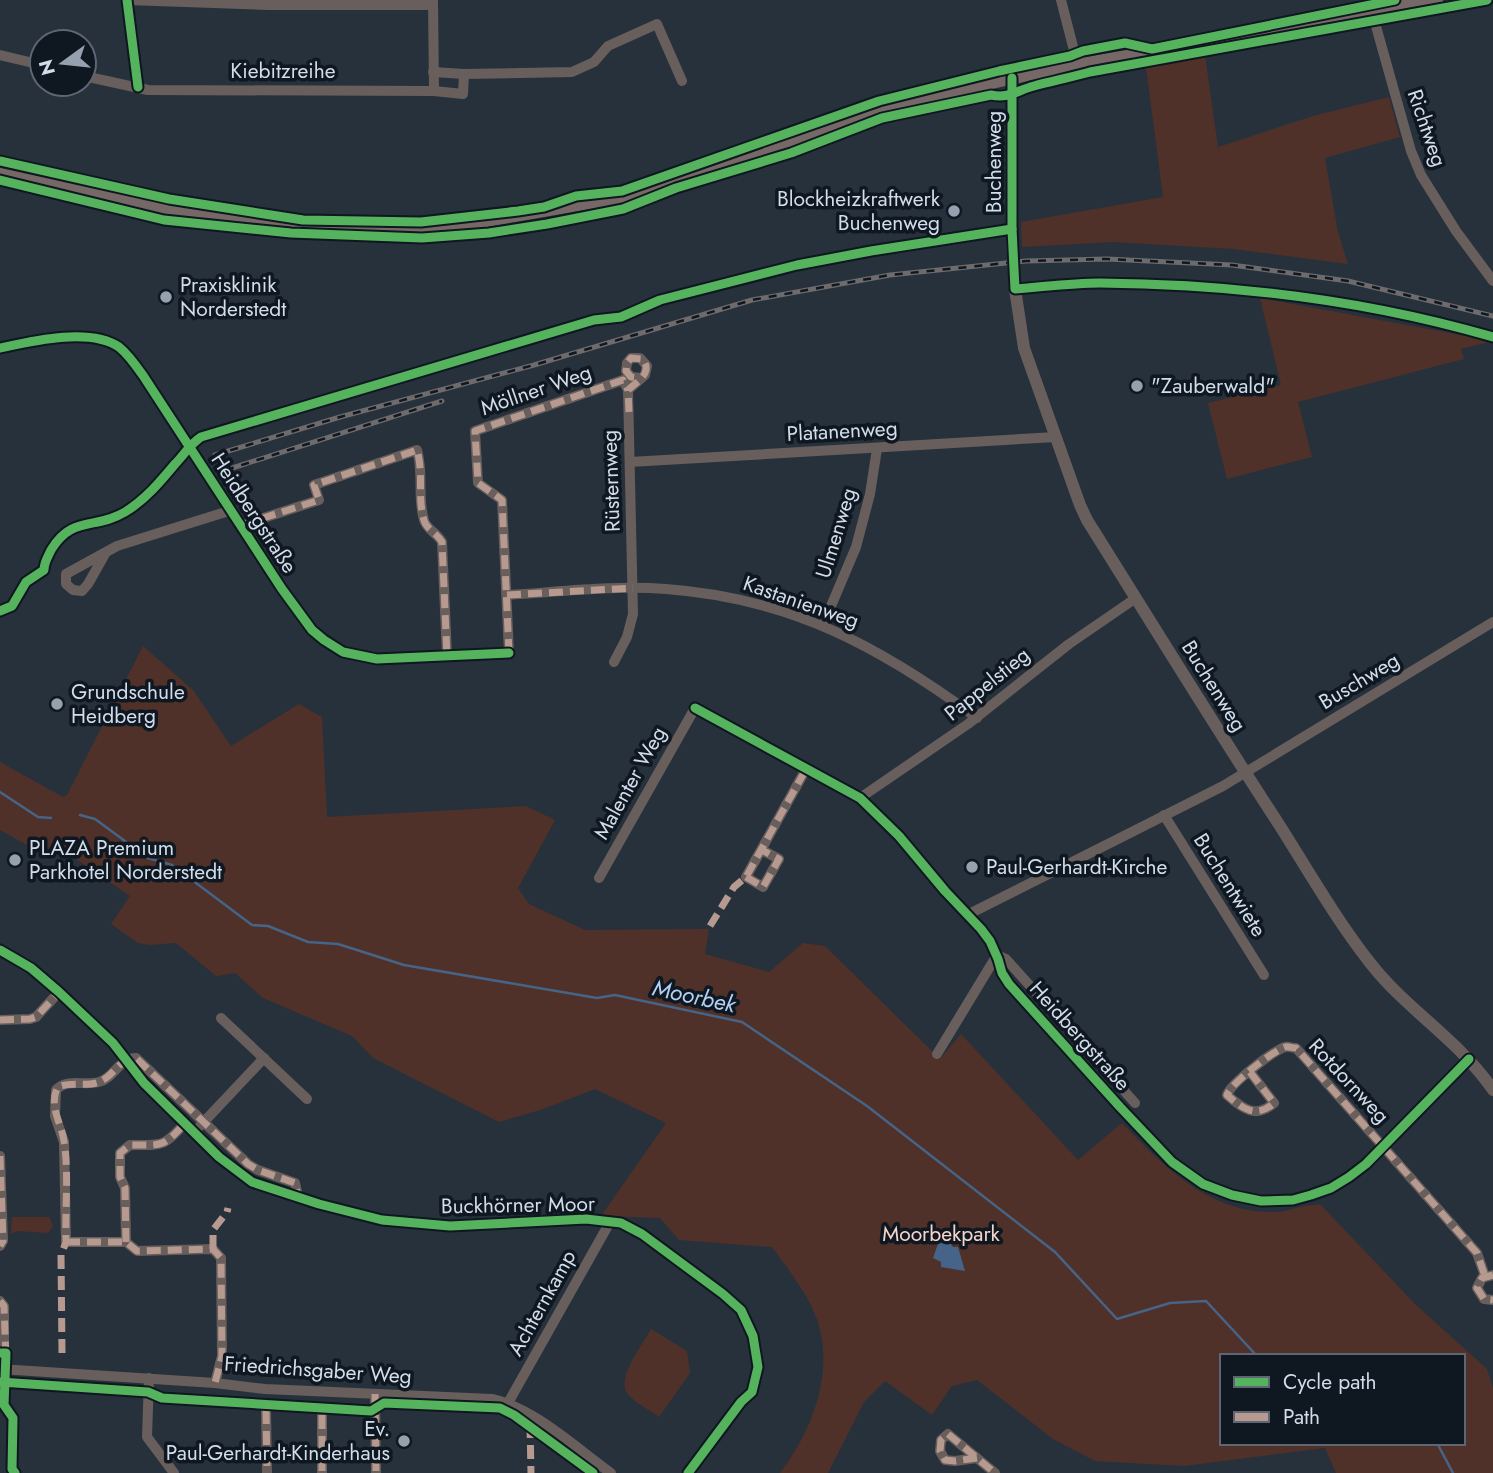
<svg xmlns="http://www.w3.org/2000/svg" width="1493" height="1473" viewBox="0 0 1493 1473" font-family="Jost,sans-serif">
<rect width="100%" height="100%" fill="#26313c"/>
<g fill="#503129" fill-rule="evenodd">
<polygon points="1205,55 1218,147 1313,116 1389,97 1400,137 1325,158 1338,232 1348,264 1233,249 1113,242 1022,247 1021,222 1163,197 1146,67"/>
<polygon points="1260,298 1493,341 1461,349 1464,359 1298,402 1312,457 1227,479 1208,403 1281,385"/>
<path d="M143 646 193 690 231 746 299 704 322 717 327 817 526 806 555 820 518 888 529 904 585 930 709 929 705 954 769 972 803 943 825 946 940 1059 961 1034 1078 1160 1122 1123C1164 1167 1211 1215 1278 1212 1292 1211 1306 1203 1321 1205L1415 1304 1487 1369 1493 1388V1473H1336L1325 1448 1184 1466 1095 1461 1053 1439 977 1380 952 1386 932 1415 885 1381 864 1402 828 1473H780C811 1432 833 1378 819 1326 812 1299 788 1269 772 1247L679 1240 660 1218 601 1216 666 1123 595 1089 540 1110 499 1122 373 1058 352 1036 263 998 235 973 216 976 176 943 149 945 138 943 111 924 130 896 57 846 36 850 0 830V762L63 797 67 795ZM1222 1356H1463V1443H1222Z"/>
<polygon points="12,1217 49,1217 53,1226 48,1233 17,1231 11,1234"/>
<path d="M651 1329 687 1351 690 1373 659 1417C650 1410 635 1403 628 1394 615 1379 643 1344 651 1329Z"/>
</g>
<polygon fill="#456487" points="940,1238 949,1241 953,1247 958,1247 965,1271 941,1267 941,1262 933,1258"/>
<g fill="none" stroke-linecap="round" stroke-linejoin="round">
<g stroke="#456487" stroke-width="2.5">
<polyline points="0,792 38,817 51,818"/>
<polyline points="80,815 95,819 148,858 172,865 252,925 268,926 308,942 338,944 404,965 597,998 615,995 742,1022 867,1106 1055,1252 1117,1319 1170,1303 1206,1301 1257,1356"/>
<polyline points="1437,1443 1453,1473"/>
</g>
<g stroke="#685e5c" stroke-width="10">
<polyline points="127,0 268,5 433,5"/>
<polyline points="127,0 138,87"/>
<polyline points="1061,0 1078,66"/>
<polyline points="433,1 434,91"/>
<polyline points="1372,12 1411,151 1421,175 1456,231 1493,281"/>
<polyline points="0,55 42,65"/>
<polyline points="464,74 572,72 594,62 608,46 657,24 682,81"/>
<polyline points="84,76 148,90 434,91 463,94 464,74 433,72"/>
<path d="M0 348C32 341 90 327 119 347 129 355 137 367 144 377L282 589 312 630 324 640 343 652 377 659 509 653 502 500 478 483 475 431 623 380 628 390"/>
<polyline points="630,462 1056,437"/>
<path d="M242 525 319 500 314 485 417 450C424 473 417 498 424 520 426 529 437 533 442 542L447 656"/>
<polyline points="105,554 88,584 82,591 73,590 66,584 66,574 117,546 232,510"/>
<path d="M507 595C559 592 614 585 666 589 790 598 879 646 977 718"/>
<polyline points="823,625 856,547 870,494 877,449"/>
<polyline points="614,662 627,637 633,614 628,390 645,375 647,366 640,358 631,358 627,363 626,371 631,377 641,378"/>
<polyline points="860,798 968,724 1069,644 1136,598"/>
<polyline points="1164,815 1264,975"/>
<polyline points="762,850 779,859 763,887 746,877 806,769"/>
<polyline points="599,878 695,708 860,798 899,836 945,891 981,929 990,941 998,959 1002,973 1009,984 1120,1107 1172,1162 1203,1184 1232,1195 1261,1201 1293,1200 1311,1195 1331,1188 1349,1177 1366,1164 1469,1059"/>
<polyline points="969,914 1223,786 1493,622"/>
<polyline points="0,950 31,968 59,992 113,1043 144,1083 219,1157 252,1182 319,1204 382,1220 450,1226 586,1219 621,1223 642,1234 723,1294 741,1310 753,1336 758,1367 752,1392 741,1402 688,1473"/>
<polyline points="221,1018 307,1099"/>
<polyline points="0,1020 30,1019 36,1017 59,992"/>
<polyline points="937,1054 997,955 1006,959 1135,1103"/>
<path d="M1250 1072 1274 1103C1256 1119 1243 1109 1227 1095 1230 1084 1273 1051 1285 1047 1288 1046 1292 1048 1296 1048L1477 1253 1485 1276"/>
<polyline points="200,1126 264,1058"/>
<polyline points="0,1156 3,1241 0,1246"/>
<path d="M126 1242 125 1188 120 1177V1153L130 1145C162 1145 163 1148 185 1123"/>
<polyline points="1493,1275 1482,1278 1477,1288 1484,1299 1493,1300"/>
<polyline points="0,1301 4,1306 4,1405 13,1418 12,1469 15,1473"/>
<path d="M0 1369 215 1383 265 1389 492 1399C534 1408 576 1448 611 1473"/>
<polyline points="149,1378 147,1437 174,1473"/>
<path d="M215 1383 222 1356 221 1258 213 1249 137 1251 126 1242H66L64 1142 55 1116 56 1090C67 1078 84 1086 99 1082 114 1078 119 1058 136 1058L248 1164 258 1170 295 1183 298 1196"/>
<polyline points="375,1394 376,1473"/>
<polyline points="508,1403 610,1222"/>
<polyline points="266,1410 267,1473"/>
<polyline points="322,1415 322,1473"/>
<polyline points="977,1458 955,1461 945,1460 940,1451 941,1440 948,1434 995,1473"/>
</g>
<g stroke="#685e5c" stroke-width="12">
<polyline points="1012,78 1012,238"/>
<path d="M1015 289 1024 348 1080 505 1087 520C1151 622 1214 725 1280 826 1309 872 1337 921 1371 964 1407 1010 1460 1041 1493 1090"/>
</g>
<polyline stroke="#766866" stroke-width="14" points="0,169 137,204 264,225 362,230 421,228 469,223 618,197 701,171 896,103 1032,73 1212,43 1436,0"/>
<defs>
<g id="rail">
<polyline points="215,455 340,417 534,365 752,300 890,275 1026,261 1107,259 1232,265 1348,281 1493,316"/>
<polyline points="226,470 442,401"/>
</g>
</defs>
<use href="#rail" stroke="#6f6b6c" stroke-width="5"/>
<use href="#rail" stroke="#0f1721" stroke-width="2.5" stroke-dasharray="8" stroke-linecap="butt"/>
<polyline stroke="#685e5c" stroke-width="12" points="1012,238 1015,289"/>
<g stroke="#b69a8f" stroke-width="7" stroke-dasharray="14 7" stroke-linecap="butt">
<path d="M629 412 628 390C638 381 654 372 642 359L631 358 627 363 626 371 631 377 641 378"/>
<path d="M242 525 319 500 314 485 417 450C424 473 417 498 424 520 426 529 437 533 442 542L447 656"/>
<polyline points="507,595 633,588"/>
<polyline points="509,653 502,500 478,483 475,431 623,380 628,390"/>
<polyline points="746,877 763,887 779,859 762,850"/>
<polyline points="710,926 734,887 746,877 806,769"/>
<polyline points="0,1020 30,1019 36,1017 59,992"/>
<path d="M1250 1072 1274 1103C1256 1119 1243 1109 1227 1095 1230 1084 1273 1051 1285 1047 1288 1046 1292 1048 1296 1048L1477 1253 1485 1276"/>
<polyline points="0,1156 3,1241 0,1246"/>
<polyline points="66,1242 126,1242 137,1251 213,1249 221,1258 222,1356 215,1383"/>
<path d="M126 1242 125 1188 120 1177V1153L130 1145C162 1145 163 1148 185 1123"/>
<polyline points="213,1249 213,1230 227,1212 228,1208"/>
<polyline points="1493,1275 1482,1278 1477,1288 1484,1299 1493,1300"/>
<polyline points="0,1301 4,1306 6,1359"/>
<path d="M62 1353 61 1255 66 1242C65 1209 69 1172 64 1141 61 1122 48 1105 58 1087 72 1081 91 1088 103 1080 115 1073 121 1058 136 1058L248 1164 258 1170 295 1183 298 1196"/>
<polyline points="375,1394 376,1473"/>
<polyline points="266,1410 267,1473"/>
<polyline points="322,1415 322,1473"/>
<polyline points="530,1424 531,1473"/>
<polyline points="977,1458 955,1461 945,1460 940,1451 941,1440 948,1434 995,1473"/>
</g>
<defs>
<g id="cycleway">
<polyline points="127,0 138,87"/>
<path d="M1012 78V229L1015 289C1043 287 1071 283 1100 283 1232 284 1366 300 1493 337"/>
<polyline points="0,161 169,199 303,220 421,222 518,211 544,207 576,196 622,191 879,101 999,71 1070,56 1083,51 1125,43 1152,49 1395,0"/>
<path d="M0 180 164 220 291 233 422 238 489 233 547 224 623 209 676 188 791 153 882 118 991 95C1009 99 1018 90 1034 86 1053 81 1072 77 1090 72L1487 0"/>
<path d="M0 348C32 341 90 327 119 347 129 355 137 367 144 377L282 589 312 630 324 640 343 652 377 659 509 653"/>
<path d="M0 611 12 606 26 582 44 570C44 562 48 557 51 550 72 515 95 530 125 512 145 500 160 482 175 464 185 454 189 445 201 437L594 320 621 317 660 300 797 265 871 251 1012 229"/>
<polyline points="695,708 860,798 899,836 945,891 981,929 990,941 998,959 1002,973 1009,984 1120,1107 1172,1162 1203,1184 1232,1195 1261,1201 1293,1200 1311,1195 1331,1188 1349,1177 1366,1164 1469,1059"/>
<polyline points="0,950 31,968 59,992 113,1043 144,1083 219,1157 252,1182 319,1204 382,1220 450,1226 586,1219 621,1223 642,1234 723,1294 741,1310 753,1336 758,1367 752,1392 741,1402 688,1473"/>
<polyline points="0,1353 6,1353 4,1405 13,1418 12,1469 15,1473"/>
<polyline points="0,1382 148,1392 162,1398 371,1411 384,1403 500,1408 514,1415 593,1473"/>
</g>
</defs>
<use href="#cycleway" stroke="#0f1721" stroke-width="13"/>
<use href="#cycleway" stroke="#56b35d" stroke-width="9"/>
</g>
<g fill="#95a1ae" stroke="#0f1721" stroke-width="2.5">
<circle cx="954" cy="211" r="7"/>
<circle cx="166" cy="297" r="7"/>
<circle cx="1137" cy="386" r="7"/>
<circle cx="57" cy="704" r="7"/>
<circle cx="15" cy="860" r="7"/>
<circle cx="972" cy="867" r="7"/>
<circle cx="404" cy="1441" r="7"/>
</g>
<g text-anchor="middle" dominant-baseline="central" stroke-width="7" stroke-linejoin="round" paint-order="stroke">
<g font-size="21" fill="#d1ddeb" stroke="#0f1721">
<text x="283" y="71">Kiebitzreihe</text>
<text transform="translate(1427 128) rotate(71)">Richtweg</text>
<text transform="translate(994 162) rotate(-90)">Buchenweg</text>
<text transform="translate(536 390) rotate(-19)">Möllner Weg</text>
<text transform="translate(842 431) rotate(-3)">Platanenweg</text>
<text transform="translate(611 481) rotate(-92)">Rüsternweg</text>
<text transform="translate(254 513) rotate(57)">Heidbergstraße</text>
<text transform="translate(836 533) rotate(-73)">Ulmenweg</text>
<text transform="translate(801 602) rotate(19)">Kastanienweg</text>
<text transform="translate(1359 681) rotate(-31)">Buschweg</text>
<text transform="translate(987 684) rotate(-39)">Pappelstieg</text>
<text transform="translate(1214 686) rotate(58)">Buchenweg</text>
<text transform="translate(630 783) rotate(-61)">Malenter Weg</text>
<text transform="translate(1230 885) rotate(58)">Buchentwiete</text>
<text transform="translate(1080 1036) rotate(48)">Heidbergstraße</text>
<text transform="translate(1349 1081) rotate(47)">Rotdornweg</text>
<text transform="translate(518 1205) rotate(-1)">Buckhörner Moor</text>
<text transform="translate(542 1303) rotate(-61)">Achternkamp</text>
<text transform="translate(318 1370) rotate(4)">Friedrichsgaber Weg</text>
</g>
<g font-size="21" fill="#d1ddeb" stroke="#0f1721" text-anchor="start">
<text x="940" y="199" text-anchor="end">Blockheizkraftwerk<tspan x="940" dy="24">Buchenweg</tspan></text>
<text x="180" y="285">Praxisklinik<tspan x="180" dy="24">Norderstedt</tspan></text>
<text x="1151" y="386">"Zauberwald"</text>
<text x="71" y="692">Grundschule<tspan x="71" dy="24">Heidberg</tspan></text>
<text x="29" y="848">PLAZA Premium<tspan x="29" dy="24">Parkhotel Norderstedt</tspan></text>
<text x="986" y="867">Paul-Gerhardt-Kirche</text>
<text x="390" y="1429" text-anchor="end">Ev.<tspan x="390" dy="24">Paul-Gerhardt-Kinderhaus</tspan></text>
</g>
<g font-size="21" fill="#f7d5cb" stroke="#0f1721">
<text x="941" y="1234">Moorbekpark</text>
</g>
<g font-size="23" font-style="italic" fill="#b2d1f5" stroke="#0f1721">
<text transform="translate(694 996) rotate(12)">Moorbek</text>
</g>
</g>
<rect x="1220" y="1354" width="245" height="91" fill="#0f1721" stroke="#5d6672" stroke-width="2"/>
<rect x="1234" y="1377" width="35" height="10" fill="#56b35d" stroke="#5d6672" stroke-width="2"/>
<text x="1283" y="1389" font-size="21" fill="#d1ddeb">Cycle path</text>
<rect x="1234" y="1412" width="35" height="10" fill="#b69a8f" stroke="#5d6672" stroke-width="2"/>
<text x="1283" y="1424" font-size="21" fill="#d1ddeb">Path</text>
<g transform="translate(63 63) rotate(255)"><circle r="33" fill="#0f1721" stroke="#5d6672" stroke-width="2"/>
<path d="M0-5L12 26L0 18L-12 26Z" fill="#95a1ae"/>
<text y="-10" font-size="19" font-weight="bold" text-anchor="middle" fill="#d1ddeb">N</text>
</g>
</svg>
